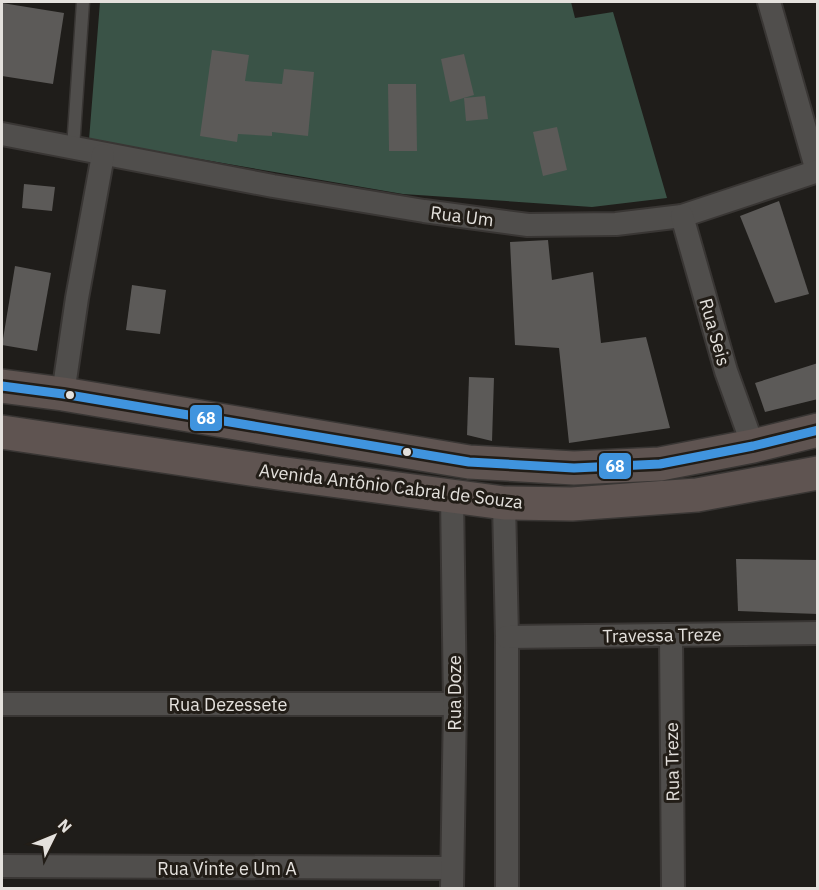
<svg xmlns="http://www.w3.org/2000/svg" width="819" height="890" viewBox="0 0 819 890" font-family="'IBM Plex Sans',sans-serif">
<rect width="100%" height="100%" fill="#1f1d1a"/>
<polygon fill="#3a5347" points="100,2 571,2 575,18 613,12 667,198 592,207 403,194 89,140"/>
<g fill="#5c5a58">
<polygon points="2,3 64,13 53,84 2,76"/>
<polygon points="212,50 249,55 245,81 282,84 284,69 314,72 308,136 272,132 272,136 238,134 237,142 200,136"/>
<polygon points="464,54 474,95 450,102 441,59"/>
<polygon points="388,84 416,84 417,151 389,151"/>
<polygon points="485,96 488,119 466,121 464,98"/>
<polygon points="557,127 567,170 543,176 533,132"/>
<polygon points="24,184 55,187 52,211 22,208"/>
<polygon points="779,201 809,294 775,303 740,216"/>
<polygon points="548,240 552,280 593,272 601,343 646,337 670,428 569,443 559,348 515,345 510,242"/>
<polygon points="15,266 51,273 37,351 2,345"/>
<polygon points="132,285 166,290 160,334 126,330"/>
<polygon points="818,363 818,399 765,412 755,383"/>
<polygon points="469,377 494,378 492,441 467,435"/>
<polygon points="736,559 818,560 818,614 738,611"/>
</g>
<g fill="none" stroke-linecap="round" stroke-linejoin="round">
<defs>
<polyline id="service" points="73,148 83,2"/>
<g id="minor">
<polyline points="769,2 817,171"/>
<polyline points="2,134 273,186 424,211 528,225 616,224 682,216 818,171"/>
<polyline points="682,216 726,371 753,446"/>
<polyline points="63,394 77,298 103,155"/>
<polyline points="504,503 507,637 507,888"/>
<polyline points="671,635 673,888"/>
<polyline points="507,637 818,633"/>
<polyline points="2,704 455,704"/>
<polyline points="2,866 452,868"/>
<polyline points="452,888 455,704 452,497"/>
</g>
<g id="trunk">
<polyline points="2,386 63,394 469,462 574,468 660,464 753,446 818,430"/>
<polyline points="2,432 278,473 504,503 572,504 697,495 818,473"/>
</g>
</defs>
<use href="#service" stroke="#393634" stroke-width="15"/>
<use href="#minor" stroke="#393634" stroke-width="26"/>
<use href="#trunk" stroke="#393634" stroke-width="36"/>
<use href="#service" stroke="#504e4c" stroke-width="12"/>
<use href="#minor" stroke="#504e4c" stroke-width="22"/>
<use href="#trunk" stroke="#5f5451" stroke-width="33"/>
<defs>
<polyline id="bus-1" points="2,386 63,394 469,462 574,468 660,464 753,446 818,430"/>
</defs>
<use href="#bus-1" stroke="#221d17" stroke-width="14"/>
<use href="#bus-1" stroke="#4094de" stroke-width="9"/>
</g>
<g fill="#e4e1dd" stroke="#221d17" stroke-width="2">
<circle cx="70" cy="395" r="5"/>
<circle cx="407" cy="452" r="5"/>
</g>
<g text-anchor="middle" dominant-baseline="central" stroke-width="6" stroke-linejoin="round" paint-order="stroke">
<g font-size="18" fill="#e4e1dd" stroke="#221d17">
<text transform="translate(462 216) rotate(7)">Rua Um</text>
<text transform="translate(715 332) rotate(74)">Rua Seis</text>
<text transform="translate(391 486) rotate(7)">Avenida Antônio Cabral de Souza</text>
<text transform="translate(662 635) rotate(-1)">Travessa Treze</text>
<text transform="translate(454 693) rotate(-90)">Rua Doze</text>
<text x="228" y="704">Rua Dezessete</text>
<text transform="translate(672 762) rotate(-91)">Rua Treze</text>
<text x="227" y="868">Rua Vinte e Um A</text>
</g>
</g>
<g stroke="#221d17" stroke-width="2">
<rect x="189" y="404" width="34" height="28" rx="6" fill="#4094de"/>
<rect x="598" y="452" width="34" height="28" rx="6" fill="#4094de"/>
</g>
<g font-size="16" text-anchor="middle" font-weight="bold" fill="#fff">
<text x="206" y="424">68</text>
<text x="615" y="472">68</text>
</g>
<rect width="819" height="890" fill="none" stroke="#e4e1dd" stroke-width="6"/>
<g transform="translate(54 836) rotate(47)" stroke="#221d17" stroke-width="4.5" paint-order="stroke">
<path d="M0-4.5L10 22L0 15L-10 22Z" fill="#e4e1dd"/>
<text y="-9" font-size="16" font-weight="bold" text-anchor="middle" fill="#e4e1dd">N</text>
</g>
</svg>
